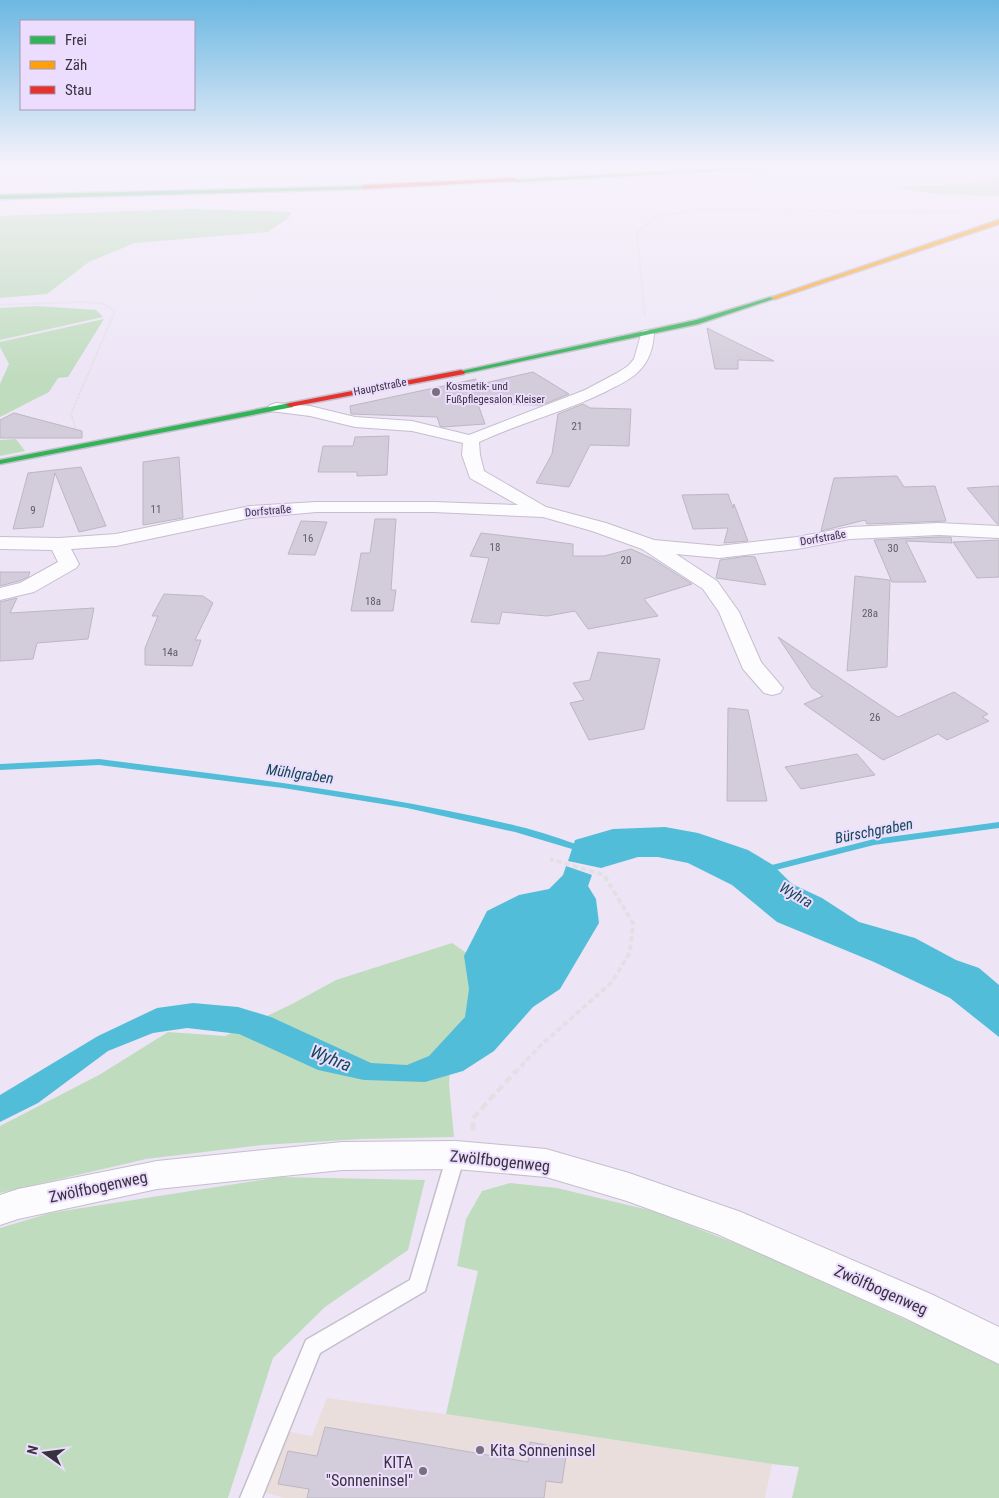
<svg xmlns="http://www.w3.org/2000/svg" width="999" height="1498" viewBox="0 0 999 1498" font-family="'Roboto Condensed',sans-serif">
<rect width="100%" height="100%" fill="#ede5f6"/>
<polygon fill="#e9dedb" points="327,1398 446,1414 772,1464 765,1498 285,1498 263,1492 286,1431 312,1436"/>
<g fill="#c0dcbf">
<polygon points="999,177 999,196 935,194 888,187 969,184"/>
<polygon points="190,209 292,212 288,218 268,232 135,243 89,262 47,294 0,298 0,216"/>
<polygon points="37,306 96,310 103,317 0,340 0,308"/>
<polygon points="104,319 68,377 58,378 49,392 0,417 0,384 9,364 0,347 0,342"/>
<polygon points="16,439 25,451 0,456 0,440"/>
<polygon points="452,943 481,963 494,1015 451,1047 449,1084 454,1137 362,1139 262,1145 146,1159 0,1193 0,1126 99,1075 168,1032 225,1036 292,1004 336,980"/>
<polygon points="280,1177 425,1180 408,1250 325,1307 273,1358 228,1498 0,1498 0,1228 50,1213"/>
<polygon points="510,1183 557,1188 653,1211 755,1251 939,1335 999,1365 999,1498 792,1498 799,1467 772,1464 446,1414 478,1271 457,1266 466,1219 482,1191"/>
</g>
<g fill="#52bdd9">
<polygon points="665,827 698,833 748,850 773,865 792,884 822,898 859,922 915,938 956,960 979,968 999,985 999,1037 950,998 874,962 777,922 732,885 688,863 658,857 638,857 601,868 568,861 575,840 613,829"/>
<polygon points="566,866 592,875 588,886 596,899 599,923 560,989 533,1007 494,1051 463,1071 425,1082 364,1080 318,1070 239,1034 187,1028 153,1033 108,1051 38,1103 0,1122 0,1095 98,1036 157,1008 193,1003 238,1007 271,1017 371,1063 407,1065 429,1056 465,1017 469,989 464,956 487,911 519,895 549,889 563,875"/>
</g>
<g fill="none" stroke-linecap="round" stroke-linejoin="round">
<g fill="#52bdd9" fill-rule="evenodd">
<path d="M99 759C239 777 379 793 517 826 540 831 563 840 585 847L587 849 582 852 515 832 407 808 283 788 99 765 0 770V764Z"/>
<polygon points="999,822 999,828 874,845 764,873 761,872 759,870 761,868 764,867 874,839"/>
</g>
</g>
<g fill="#d3cddb" stroke="#bdb6c3">
<polygon points="707,328 729,339 774,361 738,360 738,369 715,369"/>
<polygon points="533,372 569,394 542,405 478,404 485,424 443,427 440,426 437,417 351,414 350,406 476,379 476,385"/>
<polygon points="583,404 590,408 631,409 629,446 590,445 569,487 536,483 552,454 558,414"/>
<polygon points="14,413 82,431 82,438 0,438 0,420"/>
<polygon points="389,436 387,475 357,476 357,472 318,472 323,446 353,446 355,437"/>
<polygon points="179,457 183,518 143,525 143,462"/>
<polygon points="81,467 106,526 79,532 55,473 43,527 13,529 28,473"/>
<polygon points="897,476 904,487 935,486 946,521 867,524 865,520 821,531 834,478"/>
<polygon points="999,486 999,524 997,524 967,488"/>
<polygon points="728,494 733,508 734,504 748,541 724,543 728,528 693,529 682,495"/>
<polygon points="375,519 396,519 391,590 396,590 393,611 351,611 361,553 370,553"/>
<polygon points="301,521 327,522 315,555 288,554"/>
<polygon points="481,533 573,544 573,556 604,556 631,549 653,559 692,584 644,599 658,616 588,629 575,611 547,616 502,612 499,624 471,622 489,558 470,556"/>
<polygon points="939,537 951,537 952,543 906,541 926,582 892,582 874,540"/>
<polygon points="999,540 999,577 977,578 953,542"/>
<polygon points="748,556 755,557 766,585 716,578 720,560"/>
<polygon points="0,572 30,572 28,577 19,581 0,586"/>
<polygon points="855,576 890,580 887,667 847,671"/>
<polygon points="164,594 203,596 213,603 195,640 201,640 192,666 145,665 145,648 158,616 152,616"/>
<polygon points="17,598 10,613 94,608 88,639 37,643 33,659 0,661 0,602"/>
<polygon points="778,637 898,717 954,692 988,714 982,717 989,721 947,740 938,734 883,760 804,704 823,696 812,688"/>
<polygon points="598,652 660,659 644,729 589,740 570,703 584,700 573,683 590,680"/>
<polygon points="728,708 748,710 767,801 727,801"/>
<polygon points="857,754 875,775 801,789 785,767"/>
<polygon points="325,1427 528,1462 530,1442 567,1449 562,1483 546,1481 544,1498 307,1498 309,1489 278,1484 288,1451 317,1456"/>
</g>
<g fill="none" stroke-linecap="round" stroke-linejoin="round">
<defs>
<polygon id="lane" points="456,1148 462,1150 465,1155 425,1291 320,1353 262,1498 240,1498 306,1340 410,1280 447,1155 450,1150"/>
<g id="street">
<path d="M647 330 652 331 654 334C653 348 649 362 638 372 629 381 616 386 605 392 564 412 520 423 479 442L480 455 484 471 546 507 606 523 654 540 719 546 797 537 850 527 939 523 999 526V538L939 535 850 539 797 549 719 558 676 554 717 581 739 612 761 662 783 688 780 693 772 695 764 693 743 669 719 612 703 589 642 549 592 531 543 517 434 512H316L250 518 116 546 71 549 79 564 76 568 34 592 0 600V588L20 583 58 562 52 550 0 549V537L59 538 116 534 250 506 316 502H434L518 505 470 478 462 455 463 443 412 431 355 427 310 416 270 411 268 408 270 405 276 403 310 406 355 417 412 421 469 435 585 390 617 373 628 366 634 359 642 331Z"/>
<polygon points="456,1141 546,1149 629,1173 741,1212 931,1294 999,1327 999,1364 905,1318 717,1234 627,1201 546,1177 456,1169 342,1170 157,1189 18,1219 0,1225 0,1195 18,1189 157,1161 342,1142"/>
</g>
<g id="fast">
<polygon points="765,166 803,166 515,182 512,180"/>
<polygon points="366,186 364,189 0,199 0,195"/>
<polygon points="771,297 776,298 698,324 461,374 457,372 696,320"/>
<polygon points="290,403 293,403 293,407 0,464 0,460"/>
</g>
<polygon id="slow" points="999,220 999,224 775,299 770,298"/>
<g id="jam">
<polygon points="515,178 517,181 364,189 361,187 364,185"/>
<polygon points="461,370 465,372 464,374 290,407 286,405 290,403"/>
</g>
</defs>
<use href="#lane" stroke="#c5becc" stroke-width="3"/>
<use href="#street" stroke="#c5becc" stroke-width="2"/>
<use href="#fast" stroke="#c5becc" stroke-width="3"/>
<use href="#slow" stroke="#c5becc" stroke-width="3"/>
<use href="#jam" stroke="#c5becc" stroke-width="3"/>
<g stroke="#e2e0e5" stroke-width="2" stroke-dasharray="2.5 1" stroke-linecap="butt">
<polyline points="353,167 367,166"/>
<polyline points="107,169 114,166"/>
<polyline points="870,169 888,176 902,178 999,185"/>
<polyline points="0,171 279,169"/>
<polyline points="0,305 86,302 104,304 115,311 71,414 76,429"/>
<polyline points="645,315 637,233 656,216 706,209 966,213"/>
</g>
<polyline stroke="#e2e0e5" stroke-width="4" stroke-dasharray="5.5 3" stroke-linecap="butt" points="515,1073 538,1048 612,982 630,952 633,923 604,875 550,859"/>
<polyline stroke="#e2e0e5" stroke-width="4.5" stroke-dasharray="8 4" stroke-linecap="butt" points="473,1130 473,1118 516,1071"/>
<use href="#lane" fill="#fcfbfe" fill-rule="evenodd"/>
<use href="#street" fill="#fcfbfe" fill-rule="evenodd"/>
<use href="#fast" fill="#30b455" fill-rule="evenodd"/>
<use href="#slow" fill="#ff9f0a" fill-rule="evenodd"/>
<use href="#jam" fill="#e5322d" fill-rule="evenodd"/>
</g>
<linearGradient id="sky" x2="0" y2="1"><stop stop-color="#6cb8e2"/><stop offset="0.44" stop-color="#f7f3fb"/><stop offset="1" stop-color="#f7f3fb" stop-opacity="0"/></linearGradient>
<rect width="999" height="376" fill="url(#sky)"/>
<g fill="#77717f" stroke="#ecddfe" stroke-width="2">
<circle cx="436" cy="392" r="5"/>
<circle cx="480" cy="1450" r="5"/>
<circle cx="423" cy="1471" r="5"/>
</g>
<g text-anchor="middle" dominant-baseline="central" stroke-width="4" stroke-linejoin="round" paint-order="stroke">
<g font-size="11" fill="#38323f" stroke="#ecddfe" text-anchor="start">
<text x="446" y="386">Kosmetik- und<tspan x="446" dy="13">Fußpflegesalon Kleiser</tspan></text>
</g>
<g font-size="11" fill="#38323f" stroke="#ecddfe">
<text transform="translate(380 387) rotate(-11)">Hauptstraße</text>
<text transform="translate(268 511) rotate(-5)">Dorfstraße</text>
<text transform="translate(823 538) rotate(-10)">Dorfstraße</text>
</g>
<g font-size="11" fill="#605a67">
<text x="577" y="426">21</text>
<text x="156" y="509">11</text>
<text x="33" y="510">9</text>
<text x="308" y="538">16</text>
<text x="495" y="547">18</text>
<text x="893" y="548">30</text>
<text x="626" y="560">20</text>
<text x="373" y="601">18a</text>
<text x="870" y="613">28a</text>
<text x="170" y="652">14a</text>
<text x="875" y="717">26</text>
</g>
<g font-size="15" font-style="italic" fill="#114a57" stroke="#ecddfe">
<text transform="translate(300 774) rotate(8)">Mühlgraben</text>
<text transform="translate(874 831) rotate(-11)">Bürschgraben</text>
<text transform="translate(796 895) rotate(30)">Wyhra</text>
</g>
<g font-size="16" fill="#38323f" stroke="#ecddfe">
<text transform="translate(500 1161) rotate(6)">Zwölfbogenweg</text>
<text transform="translate(98 1187) rotate(-12)">Zwölfbogenweg</text>
<text transform="translate(881 1290) rotate(24)">Zwölfbogenweg</text>
</g>
<g font-size="16" fill="#38323f" stroke="#ecddfe" text-anchor="start">
<text x="490" y="1450">Kita Sonneninsel</text>
<text x="413" y="1462" text-anchor="end">KITA<tspan x="413" dy="18">"Sonneninsel"</tspan></text>
</g>
<g font-size="18" font-style="italic" fill="#114a57" stroke="#ecddfe">
<text transform="translate(331 1058) rotate(22)">Wyhra</text>
</g>
</g>
<rect x="20" y="20" width="175" height="90" fill="#ecddfe" stroke="#a499b2"/>
<rect x="30" y="36" width="25" height="8" fill="#30b455" stroke="#a499b2"/>
<text x="65" y="45" font-size="15" fill="#38323f">Frei</text>
<rect x="30" y="61" width="25" height="8" fill="#ff9f0a" stroke="#a499b2"/>
<text x="65" y="70" font-size="15" fill="#38323f">Zäh</text>
<rect x="30" y="86" width="25" height="8" fill="#e5322d" stroke="#a499b2"/>
<text x="65" y="95" font-size="15" fill="#38323f">Stau</text>
<g transform="translate(45 1453) rotate(284)" stroke="#ecddfe" stroke-width="4" paint-order="stroke">
<path d="M0-4L9 19L0 12L-9 19Z" fill="#38323f"/>
<text y="-8" font-size="14" font-weight="bold" text-anchor="middle" fill="#38323f">N</text>
</g>
</svg>
